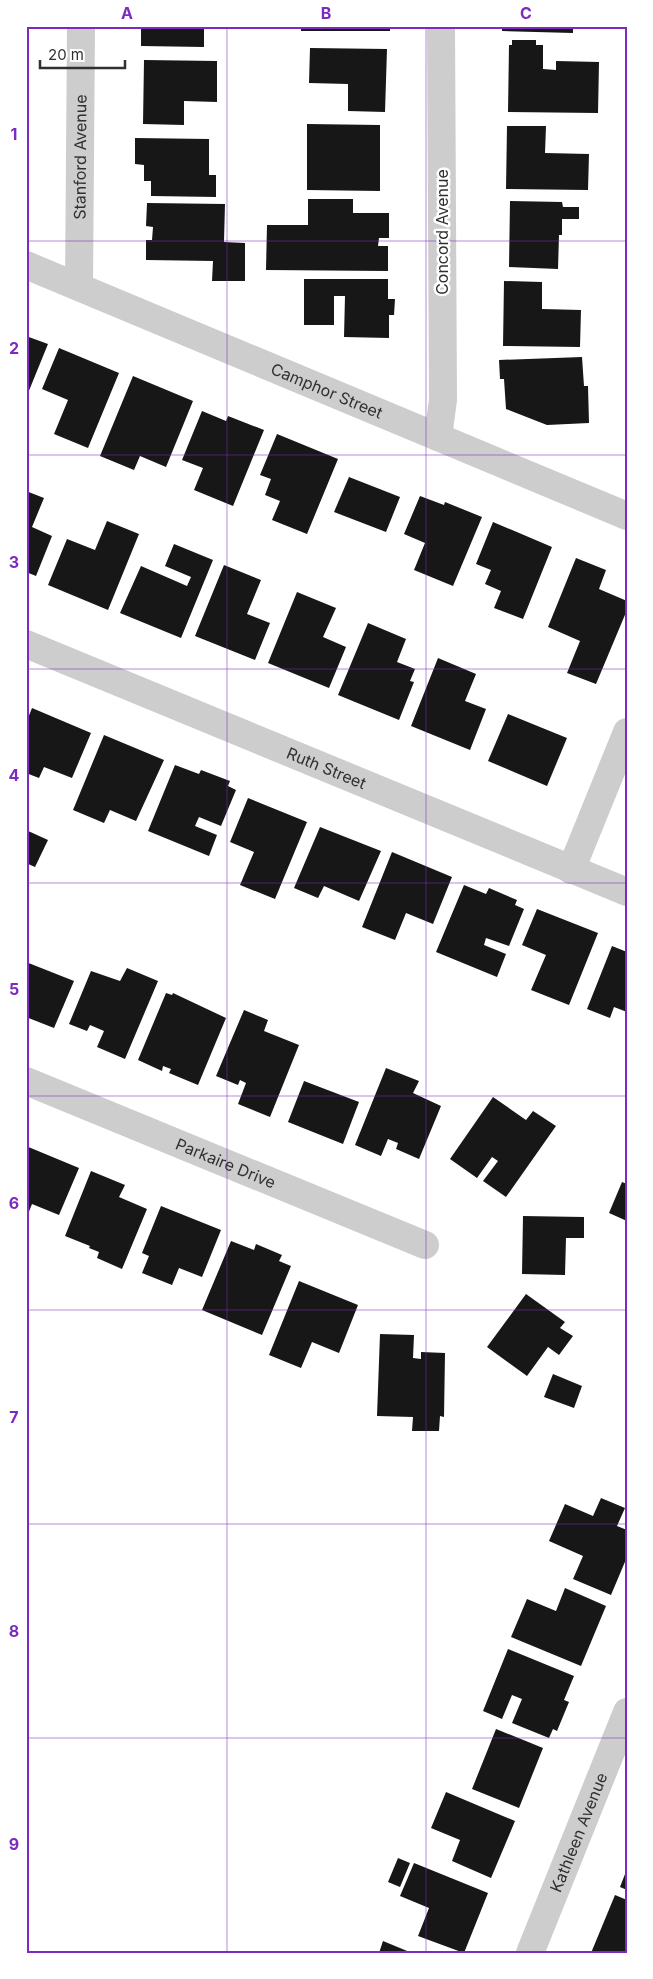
<svg xmlns="http://www.w3.org/2000/svg" width="653" height="1979" viewBox="0 0 653 1979" font-family="Inter,sans-serif">
<rect width="100%" height="100%" fill="#fff"/>
<g fill="#171717">
<polygon points="141,26 204,26 204,47 141,46"/>
<rect x="301" y="26" width="89" height="5"/>
<polygon points="502,26 573,26 573,33 502,31"/>
<polygon points="512,40 536,40 536,45 543,45 543,69 556,70 556,61 599,62 598,113 508,112 509,45 512,45"/>
<polygon points="310,48 387,49 385,112 348,111 348,84 309,83"/>
<polygon points="144,60 217,61 217,102 184,101 184,125 143,124"/>
<polygon points="307,124 380,125 380,191 307,190"/>
<polygon points="507,126 546,126 545,153 589,154 588,190 506,189"/>
<polygon points="135,138 209,139 209,175 216,175 216,197 151,196 151,181 144,181 144,165 135,164"/>
<polygon points="308,199 353,199 353,213 389,213 389,238 379,238 378,246 388,246 388,271 266,270 267,225 308,225"/>
<polygon points="510,201 562,202 563,207 579,207 579,219 562,219 562,235 559,235 558,269 509,267"/>
<polygon points="147,203 225,204 224,242 245,243 245,281 212,281 213,261 146,260 146,240 152,240 153,227 146,226"/>
<polygon points="304,279 388,279 388,299 395,299 394,315 389,315 389,338 344,337 345,296 334,296 334,325 304,325"/>
<polygon points="504,281 542,282 542,309 581,310 580,347 503,346"/>
<polygon points="26,336 48,344 26,398"/>
<polygon points="59,348 119,373 88,448 54,434 68,400 42,389"/>
<polygon points="582,357 584,386 588,386 589,423 547,425 506,409 504,379 500,379 499,360"/>
<polygon points="133,376 193,401 166,467 140,456 134,470 100,456"/>
<polygon points="202,411 226,421 228,416 264,430 233,506 194,490 203,468 182,460"/>
<polygon points="277,434 338,459 307,534 272,520 280,501 265,495 271,479 260,475"/>
<polygon points="349,477 400,497 386,532 334,512"/>
<polygon points="26,491 44,498 32,527 52,536 36,576 26,572"/>
<polygon points="420,496 444,505 445,502 482,517 453,586 414,570 425,543 404,534"/>
<polygon points="107,521 139,534 108,610 48,585 67,539 95,550"/>
<polygon points="493,522 552,547 523,619 494,608 501,591 485,584 491,570 476,564"/>
<polygon points="174,544 213,560 181,638 120,613 141,566 187,586 191,577 165,566"/>
<polygon points="576,558 606,570 599,589 627,601 627,610 596,684 567,673 580,641 548,627"/>
<polygon points="224,565 261,580 247,614 270,623 255,660 195,636"/>
<polygon points="297,592 336,608 323,637 346,647 329,688 268,663"/>
<polygon points="368,623 406,639 397,662 415,669 410,681 414,682 399,720 338,695"/>
<polygon points="438,658 476,674 465,701 486,709 470,750 411,726"/>
<polygon points="32,708 91,733 72,778 44,767 39,778 26,773 26,723"/>
<polygon points="508,714 567,738 547,786 488,761"/>
<polygon points="104,735 164,760 136,821 110,810 104,823 73,810"/>
<polygon points="175,765 199,774 201,770 230,781 228,786 236,790 221,826 199,817 195,826 217,835 209,856 148,831"/>
<polygon points="248,798 307,822 275,899 240,885 254,852 230,842"/>
<polygon points="320,827 381,851 359,901 324,886 318,898 294,888"/>
<polygon points="26,830 48,840 35,867 26,863"/>
<polygon points="392,852 452,877 433,924 406,913 395,940 362,927"/>
<polygon points="464,885 486,894 489,888 517,900 515,905 524,909 509,946 486,938 484,945 506,954 497,977 436,952"/>
<polygon points="537,909 598,933 569,1005 531,990 546,955 522,945"/>
<polygon points="612,946 627,952 627,1012 614,1007 610,1018 587,1009"/>
<polygon points="26,962 74,981 54,1028 26,1017"/>
<polygon points="127,968 158,981 125,1059 97,1047 104,1031 90,1025 87,1031 69,1024 91,971 120,981"/>
<polygon points="166,993 172,995 173,993 226,1018 198,1085 169,1073 171,1069 163,1066 162,1071 138,1060"/>
<polygon points="244,1010 268,1020 264,1031 299,1045 270,1117 238,1104 246,1083 240,1080 238,1085 216,1076"/>
<polygon points="386,1068 419,1081 413,1093 441,1106 419,1159 396,1149 398,1143 388,1139 381,1156 355,1145"/>
<polygon points="304,1081 359,1102 343,1144 288,1122"/>
<polygon points="493,1097 526,1120 533,1111 556,1126 506,1197 483,1181 498,1161 492,1157 477,1178 450,1159"/>
<polygon points="26,1146 79,1168 59,1215 32,1204 26,1219"/>
<polygon points="91,1171 125,1185 119,1197 147,1209 122,1269 97,1258 99,1252 89,1248 90,1246 65,1236"/>
<polygon points="622,1182 627,1184 627,1221 609,1213"/>
<polygon points="161,1206 221,1230 202,1277 179,1268 172,1285 142,1273 149,1256 142,1253"/>
<polygon points="523,1216 584,1217 584,1238 566,1238 565,1275 522,1274"/>
<polygon points="231,1241 254,1250 256,1244 282,1255 279,1261 291,1266 262,1335 202,1310"/>
<polygon points="299,1281 358,1305 339,1353 312,1342 301,1368 269,1355"/>
<polygon points="526,1294 565,1322 560,1328 573,1336 559,1355 548,1347 527,1376 487,1347"/>
<polygon points="380,1334 414,1335 413,1358 421,1359 421,1352 445,1353 444,1417 440,1416 439,1431 412,1431 413,1417 377,1416"/>
<polygon points="553,1374 582,1386 574,1408 544,1397"/>
<polygon points="601,1498 625,1508 617,1526 627,1530 627,1557 611,1595 573,1579 583,1556 549,1541 565,1504 593,1516"/>
<polygon points="565,1588 606,1606 581,1666 511,1637 527,1599 556,1611"/>
<polygon points="508,1649 574,1676 564,1700 569,1702 557,1731 553,1729 549,1738 512,1723 522,1699 512,1695 502,1719 483,1711"/>
<polygon points="496,1729 543,1748 519,1808 472,1789"/>
<polygon points="446,1792 515,1821 491,1878 452,1861 460,1840 431,1828"/>
<polygon points="398,1858 410,1863 400,1887 388,1882"/>
<polygon points="414,1863 488,1893 464,1953 418,1936 429,1908 400,1896"/>
<polygon points="627,1869 627,1890 620,1887"/>
<polygon points="615,1895 627,1900 627,1953 591,1953"/>
<polygon points="383,1941 412,1953 379,1953"/>
</g>
<g fill="none" stroke-linecap="round" stroke-linejoin="round">
<g stroke="#cdcdcd" stroke-width="28">
<path id="s1" d="M26 265 627 516"/>
<path id="s2" d="M79 287 81 26"/>
<polyline points="438,437 443,400 441,26"/>
<path id="s3" d="M26 644 627 892"/>
<polyline points="571,870 627,732"/>
<path id="s4" d="M26 1081 425 1245"/>
<path id="s5" d="M530 1953 627 1712"/>
</g>
</g>
<path fill="none" stroke="#7b2cbf" stroke-width="1" stroke-opacity="0.55" d="M227 26V1953M426 26V1953M26 241H627M26 455H627M26 669H627M26 883H627M26 1096H627M26 1310H627M26 1524H627M26 1738H627"/>
<g text-anchor="middle" dominant-baseline="central" stroke-width="5" stroke-linejoin="round" paint-order="stroke">
<g font-size="16" fill="#303030" stroke="#fff">
<text stroke="none"><textPath href="#s2" startOffset="130">Stanford Avenue</textPath></text>
<text transform="translate(442 232) rotate(-90)">Concord Avenue</text>
<text stroke="none"><textPath href="#s1" startOffset="326">Camphor Street</textPath></text>
<text stroke="none"><textPath href="#s3" startOffset="325">Ruth Street</textPath></text>
<text stroke="none"><textPath href="#s4" startOffset="216">Parkaire Drive</textPath></text>
<text stroke="none"><textPath href="#s5" startOffset="130">Kathleen Avenue</textPath></text>
</g>
</g>
<rect width="653" height="1979" fill="none" stroke="#ffffff" stroke-width="55"/>
<path d="M40 60v8h85v-8" fill="none" stroke="#303030" stroke-width="2.5"/>
<text x="48" y="60" font-size="15" fill="#303030" stroke="#ffffff" stroke-width="4" paint-order="stroke">20 m</text>
<rect x="28" y="28" width="598" height="1924" fill="none" stroke="#7b2cbf" stroke-width="2"/>
<g font-size="16" text-anchor="middle" font-weight="bold" fill="#7b2cbf">
<text x="127" y="19">A</text>
<text x="326" y="19">B</text>
<text x="526" y="19">C</text>
<text x="14" y="140">1</text>
<text x="14" y="354">2</text>
<text x="14" y="568">3</text>
<text x="14" y="781">4</text>
<text x="14" y="995">5</text>
<text x="14" y="1209">6</text>
<text x="14" y="1423">7</text>
<text x="14" y="1637">8</text>
<text x="14" y="1850">9</text>
</g>
</svg>
